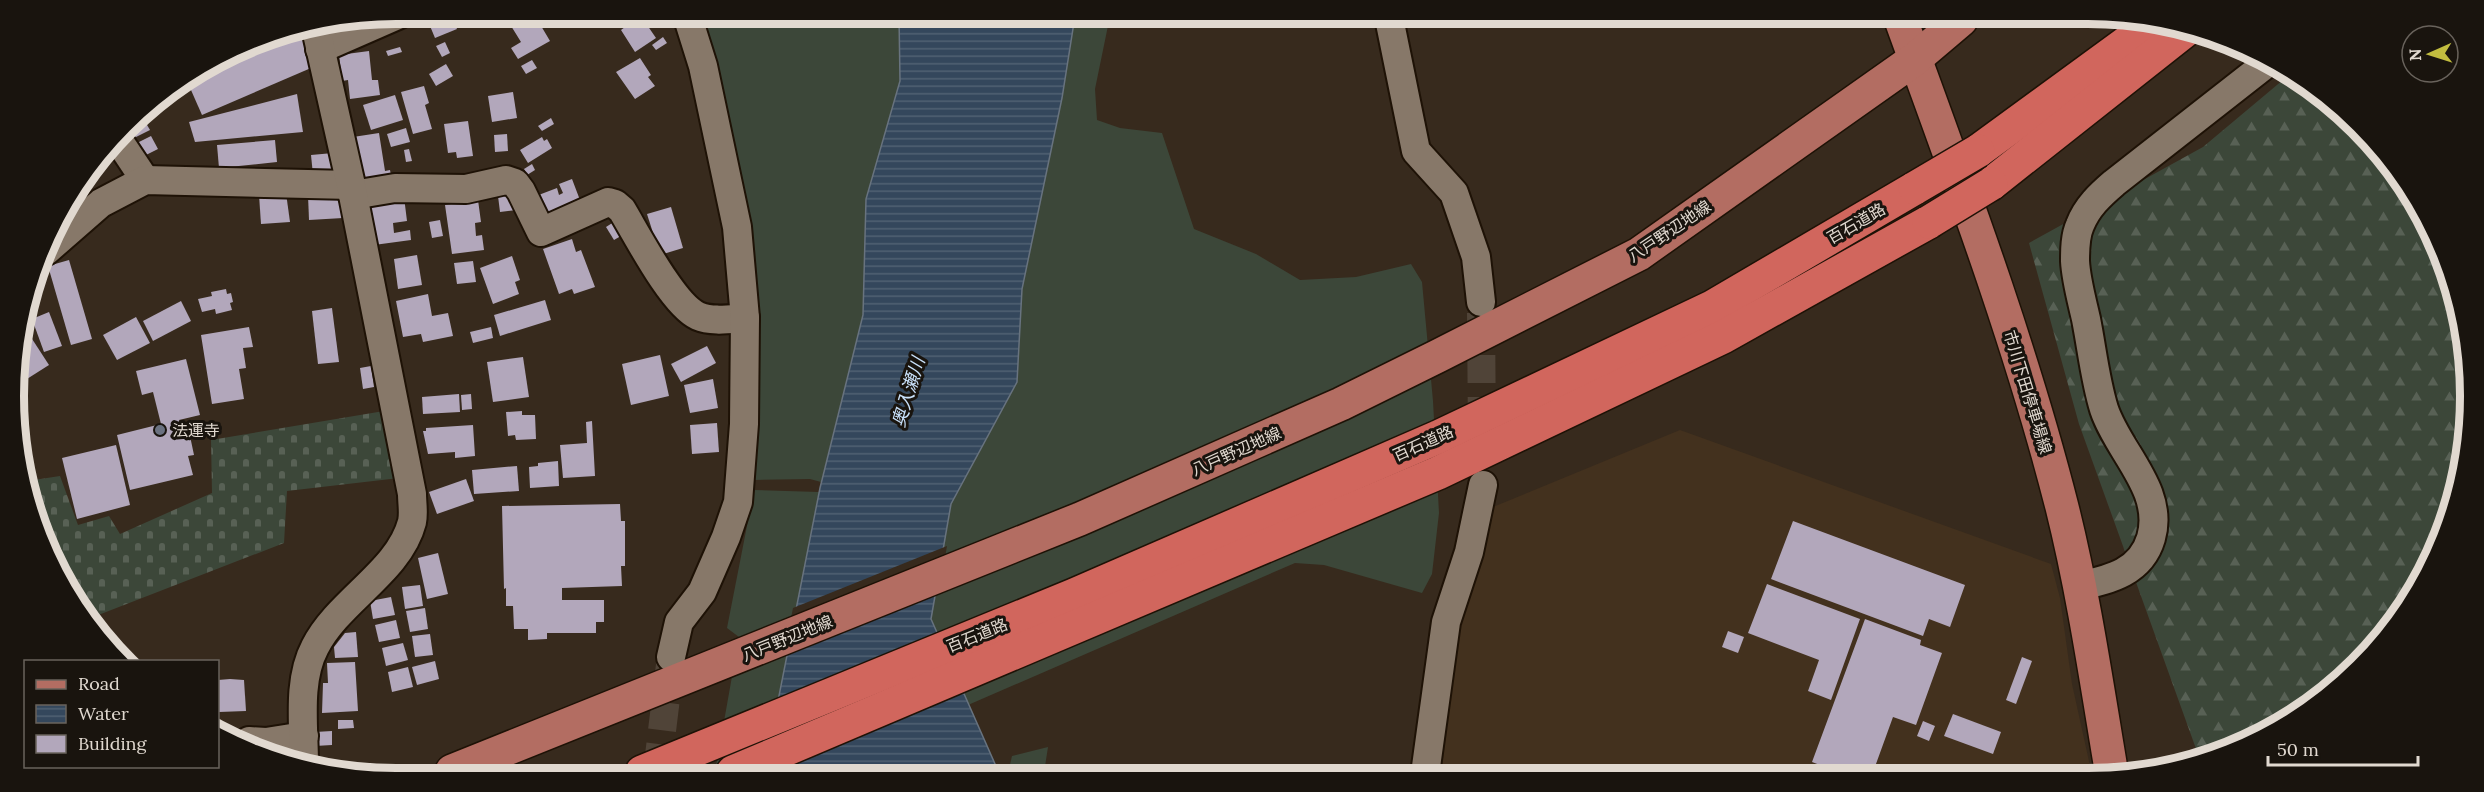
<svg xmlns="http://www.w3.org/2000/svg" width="2484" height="792" viewBox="0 0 2484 792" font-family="Lora,'Noto Sans JP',serif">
<defs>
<pattern id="forest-firs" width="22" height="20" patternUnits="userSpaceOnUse" patternTransform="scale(1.5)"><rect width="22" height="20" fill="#3c4739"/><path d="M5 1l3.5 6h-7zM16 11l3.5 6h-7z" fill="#586155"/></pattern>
<pattern id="cemetery-stones" width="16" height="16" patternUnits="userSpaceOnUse" patternTransform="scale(1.5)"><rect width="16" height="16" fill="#3c4739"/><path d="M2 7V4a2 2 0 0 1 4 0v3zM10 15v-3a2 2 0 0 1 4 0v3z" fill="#586155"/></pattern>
<pattern id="water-rules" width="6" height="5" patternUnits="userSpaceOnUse" patternTransform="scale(1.5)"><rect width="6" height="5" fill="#34475c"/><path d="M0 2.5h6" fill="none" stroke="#516172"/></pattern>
</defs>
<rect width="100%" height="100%" fill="#372a1d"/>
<polygon fill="#43311e" points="1680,430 2051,564 2060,598 2072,684 2092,775 1441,774 1460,621 1493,507"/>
<g fill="#3c4739">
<polygon points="699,15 899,16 900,81 866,199 863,315 821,482 810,479 755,480 756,332"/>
<polygon points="1075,16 1110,16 1095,89 1097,120 1120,128 1162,133 1194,229 1256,254 1300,280 1356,277 1411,264 1422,282 1433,401 1439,513 1432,574 1422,593 1324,565 1295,563 968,705 931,619 951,504 1017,382 1022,289 1062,98"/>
<polygon points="754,490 819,492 764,772 715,772 739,637 727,628"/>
<polygon points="1048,747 1044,773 1008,773 1012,756"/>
</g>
<polygon fill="url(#forest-firs)" points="2290,74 2301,78 2406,184 2463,322 2463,471 2419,587 2358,667 2257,739 2199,757 2079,424 2029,243 2203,147"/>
<polygon fill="url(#cemetery-stones)" points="384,411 399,478 287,491 284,543 88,619 78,609 26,495 26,485 34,480 60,476 78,525 109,516 120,534 212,493 211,440"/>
<polygon fill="url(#water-rules)" stroke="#68737f" stroke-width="1.5" points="899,16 1075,16 1062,98 1022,289 1017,382 951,504 931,619 999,773 764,772 820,488 863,315 866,199 900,81"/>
<polygon fill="#372a1d" points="947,546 939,591 784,654 793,608"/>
<g fill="#b2a7bb">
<polygon points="425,14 450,14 457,29 435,38"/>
<polygon points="520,14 534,14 550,41 518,59 511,48 521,42 508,21"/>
<polygon points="614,14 618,14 625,23 619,27 611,16"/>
<polygon points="622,14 657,15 645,22 656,38 635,52 621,30 629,24"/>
<polygon points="304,32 318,65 202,115 187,81 250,42"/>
<polygon points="663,37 667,43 656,50 652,45"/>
<polygon points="445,42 450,53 442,57 436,46"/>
<polygon points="400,47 402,52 388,56 386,51"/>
<polygon points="369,51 372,80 378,80 380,95 350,99 348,80 342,81 339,55"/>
<polygon points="640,58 651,75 648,77 655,86 635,99 616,72"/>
<polygon points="532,60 537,68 526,74 521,66"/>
<polygon points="446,64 453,76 436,86 429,74"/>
<polygon points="424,86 429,103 425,105 432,129 413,134 401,92"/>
<polygon points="513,92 517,118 492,122 488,96"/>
<polygon points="297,94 303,132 195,142 189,122"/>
<polygon points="395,95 403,120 371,130 363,105"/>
<polygon points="140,113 150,130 130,140 126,132"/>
<polygon points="551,118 554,124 542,131 538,126"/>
<polygon points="468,121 473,156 457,158 456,152 448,153 444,124"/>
<polygon points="406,128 410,142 391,147 387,134"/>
<polygon points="379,133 385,171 390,170 392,180 360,184 353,137"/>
<polygon points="507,134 508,151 495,152 494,135"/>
<polygon points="151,136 158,149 144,156 137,143"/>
<polygon points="542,137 544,141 547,139 552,148 528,163 520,150"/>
<polygon points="275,140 277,162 219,168 217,145"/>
<polygon points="409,149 412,161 406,162 404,150"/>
<polygon points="333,153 334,173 313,175 311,155"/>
<polygon points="532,164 535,170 527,175 524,169"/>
<polygon points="572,179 583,208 551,220 536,196 557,188 559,195 563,193 559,184"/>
<polygon points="286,193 290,222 261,224 259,195"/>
<polygon points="341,193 343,218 309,220 308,195"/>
<polygon points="515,194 517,210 500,212 498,196"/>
<polygon points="404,197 407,221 393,223 394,233 410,230 411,240 374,245 367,202"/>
<polygon points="478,200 481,222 475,223 476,236 482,235 484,250 452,254 445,205"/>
<polygon points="671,207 683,248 660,255 647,214"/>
<polygon points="440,220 443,236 432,238 429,222"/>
<polygon points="617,220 626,233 614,240 606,227"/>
<polygon points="572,239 576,252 581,250 595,287 574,294 572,289 559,294 543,249"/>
<polygon points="417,255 422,285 398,289 394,259"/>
<polygon points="512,256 520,280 515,282 519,294 493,304 480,268"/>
<polygon points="69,260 92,339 71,345 48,266"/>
<polygon points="473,261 476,282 457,284 454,263"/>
<polygon points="226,289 227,294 231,293 233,302 230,303 232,310 216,314 215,309 202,312 198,299 212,296 211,292"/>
<polygon points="428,294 432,316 448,313 453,336 423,342 421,334 403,337 396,301"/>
<polygon points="545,300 551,320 500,336 494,315"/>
<polygon points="181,301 191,321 153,341 143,321"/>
<polygon points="332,308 339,362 318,364 312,311"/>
<polygon points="49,312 62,346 44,352 32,319"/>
<polygon points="136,317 150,343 117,360 103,335"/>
<polygon points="23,325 49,365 19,384 17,346"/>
<polygon points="249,327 253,347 243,348 246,368 239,369 244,399 212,404 201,335"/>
<polygon points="491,327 493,338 473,343 470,332"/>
<polygon points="707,346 716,363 681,382 671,364"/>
<polygon points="660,355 669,396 631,405 622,364"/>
<polygon points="523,357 529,397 493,402 487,362"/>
<polygon points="186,359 200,415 179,420 184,438 190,436 194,455 188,456 193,475 130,490 117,435 161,424 153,392 142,395 136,371"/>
<polygon points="371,366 374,387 363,389 360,368"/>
<polygon points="713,379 718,408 690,413 684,385"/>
<polygon points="459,394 460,412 423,414 422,397"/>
<polygon points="471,394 472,409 462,410 461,395"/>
<polygon points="522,411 522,415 535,415 536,439 516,440 515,435 508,436 506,412"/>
<polygon points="592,421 595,476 563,478 560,445 587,443 586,422"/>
<polygon points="717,423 719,452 692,454 690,425"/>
<polygon points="473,425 475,456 455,458 455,452 428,454 423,431 426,431 426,428"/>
<polygon points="116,445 130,505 77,519 62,458"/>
<polygon points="558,461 559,486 530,488 529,467 538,466 538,463"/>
<polygon points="517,466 519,491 474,494 472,470"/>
<polygon points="466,479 474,501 437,514 429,492"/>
<polygon points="620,504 621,521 625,521 625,566 621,566 622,586 562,588 562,600 604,600 604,622 596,622 596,633 547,633 547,639 528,640 528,629 514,629 513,606 506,606 506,588 504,589 502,506"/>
<polygon points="1793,521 1965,585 1950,627 1929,619 1923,636 1771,579"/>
<polygon points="438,553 448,594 427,599 418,558"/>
<polygon points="1767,584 1860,619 1831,700 1808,691 1819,660 1748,633"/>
<polygon points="420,585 423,606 405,609 402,587"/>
<polygon points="391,597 395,615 373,619 370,601"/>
<polygon points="425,608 428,629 410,632 406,611"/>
<polygon points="1865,619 1921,640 1920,645 1942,653 1916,725 1893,717 1872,775 1846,775 1812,762"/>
<polygon points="396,620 400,638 379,642 375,625"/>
<polygon points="1728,631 1744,637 1738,653 1722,647"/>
<polygon points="356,632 358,657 335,658 334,647 345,633"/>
<polygon points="430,634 433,655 415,657 412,636"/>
<polygon points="403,643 408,660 386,666 382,648"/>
<polygon points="2022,657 2032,661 2016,704 2006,700"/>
<polygon points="435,661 439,679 417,685 412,667"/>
<polygon points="355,662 358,711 322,713 323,683 328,683 327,663"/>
<polygon points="408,667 413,687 392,692 388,672"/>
<polygon points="230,679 244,680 246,711 219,712 218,680"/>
<polygon points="1953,714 2001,732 1993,754 1944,736"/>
<polygon points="338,720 353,720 354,728 338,729"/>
<polygon points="1923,721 1935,726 1929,741 1917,736"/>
<polygon points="332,731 332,745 315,746 315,732"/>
<polygon points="1986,766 2002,772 2001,775 1982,775"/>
</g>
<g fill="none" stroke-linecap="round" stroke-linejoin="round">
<g stroke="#504438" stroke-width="28" stroke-dasharray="28 14" stroke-linecap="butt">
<polyline points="1481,313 1482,438"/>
<polyline points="657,772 670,665"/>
</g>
<defs>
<g id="minor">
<polyline points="1389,18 1416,151 1454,193 1476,257 1481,302"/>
<polyline points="320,49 400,14"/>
<polyline points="119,141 145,180"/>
<path d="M353 195 395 188 466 189 506 180 515 183 521 191 541 232 608 202 615 204 622 210C637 235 673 305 698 316 712 322 730 319 745 318"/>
<polyline points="46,251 101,203 145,180 351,185"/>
<path d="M2080 586C2111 579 2141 572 2151 538 2165 490 2118 452 2104 409 2095 380 2092 349 2086 319 2082 301 2076 280 2075 261 2075 250 2075 236 2080 225 2087 207 2100 195 2114 183L2266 64"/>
<polyline points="671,657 679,622 702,592 726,537 738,502 744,424 745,318 737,227 703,66 687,15"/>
<polyline points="249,741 266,742 304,736"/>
<path d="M304 764C304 726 297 681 315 647 339 600 399 572 412 522 414 513 412 503 412 494L351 185 316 29"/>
<polyline points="1425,774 1446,622 1469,552 1483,485"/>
</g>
<g id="major">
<path d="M1901 20C1959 180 2020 342 2062 507 2084 595 2097 686 2112 775"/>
<polyline points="452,771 1080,519 1341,404 1438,356 1639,254 1915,59 1961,20"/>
</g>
<g id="highway">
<polyline points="1978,151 2156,21"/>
<polyline points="1991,184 2186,30"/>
<polyline points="642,772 1074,595 1438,437 1712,307 1915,188"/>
<polyline points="733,772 1438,473 1723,337 1929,222"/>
</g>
</defs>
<use href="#minor" stroke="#1e1206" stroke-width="32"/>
<use href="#major" stroke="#1e1206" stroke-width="36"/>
<use href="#highway" stroke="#1e1206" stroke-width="36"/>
<use href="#minor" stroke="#877869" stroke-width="28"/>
<use href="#major" stroke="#b36d62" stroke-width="33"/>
<use href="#highway" stroke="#d1665d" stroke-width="33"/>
<defs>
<g id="highway-bridge">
<polyline points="1915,188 1978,151"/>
<polyline points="1929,222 1991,184"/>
</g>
</defs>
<use href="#highway-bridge" stroke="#1e1206" stroke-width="36" stroke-linecap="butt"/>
<use href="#highway-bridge" stroke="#d1665d" stroke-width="33"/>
</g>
<circle fill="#6b7280" stroke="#19140e" stroke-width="2" cx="160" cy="430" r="6"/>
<g text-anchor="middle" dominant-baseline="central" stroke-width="6" stroke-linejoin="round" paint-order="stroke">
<g font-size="16" fill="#e1d9d0" stroke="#19140e">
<text transform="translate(1856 223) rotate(-30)">百石道路</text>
<text transform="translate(1669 231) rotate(-34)">八戸野辺地線</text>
<text transform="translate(2028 392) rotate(73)">市川下田停車場線</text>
<text transform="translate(1423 443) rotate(-24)">百石道路</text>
<text transform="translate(1236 451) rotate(-24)">八戸野辺地線</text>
<text transform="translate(977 635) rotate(-22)">百石道路</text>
<text transform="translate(787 638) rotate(-22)">八戸野辺地線</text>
</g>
<g font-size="16" fill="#e1d9d0" stroke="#19140e" text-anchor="start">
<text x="172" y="430">法運寺</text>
</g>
<g font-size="18" font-style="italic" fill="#c9e1fa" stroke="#19140e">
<text transform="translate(908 392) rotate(-73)">奥入瀬川</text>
</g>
</g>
<path d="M0 0H2484V792H0ZM396 24H2088A372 372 0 0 1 2460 396V396A372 372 0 0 1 2088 768H396A372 372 0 0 1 24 396V396A372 372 0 0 1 396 24Z" fill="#19140e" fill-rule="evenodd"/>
<path fill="none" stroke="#e1d9d0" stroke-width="8" d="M396 24H2088A372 372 0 0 1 2460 396V396A372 372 0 0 1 2088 768H396A372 372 0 0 1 24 396V396A372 372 0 0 1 396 24Z"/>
<rect x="24" y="660" width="195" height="108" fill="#19140e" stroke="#69635c" stroke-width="1.5"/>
<rect x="36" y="680" width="30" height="9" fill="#b36d62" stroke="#69635c" stroke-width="1.5"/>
<text x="78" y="690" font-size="18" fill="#e1d9d0">Road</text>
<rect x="36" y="705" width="30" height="18" fill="url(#water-rules)" stroke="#69635c" stroke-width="1.5"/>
<text x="78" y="720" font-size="18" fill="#e1d9d0">Water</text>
<rect x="36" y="735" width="30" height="18" fill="#b2a7bb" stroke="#69635c" stroke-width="1.5"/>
<text x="78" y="750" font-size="18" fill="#e1d9d0">Building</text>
<g transform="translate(2430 54) rotate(267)"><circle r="28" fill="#19140e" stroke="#69635c" stroke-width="1.5"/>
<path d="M0-4.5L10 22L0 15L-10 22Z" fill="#c2bd3f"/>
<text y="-9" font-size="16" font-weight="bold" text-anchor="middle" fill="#e1d9d0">N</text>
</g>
<path d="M2268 756v9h150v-9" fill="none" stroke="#e1d9d0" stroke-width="3"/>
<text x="2277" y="756" font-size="18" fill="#e1d9d0" stroke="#19140e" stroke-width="4.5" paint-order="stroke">50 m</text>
</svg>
